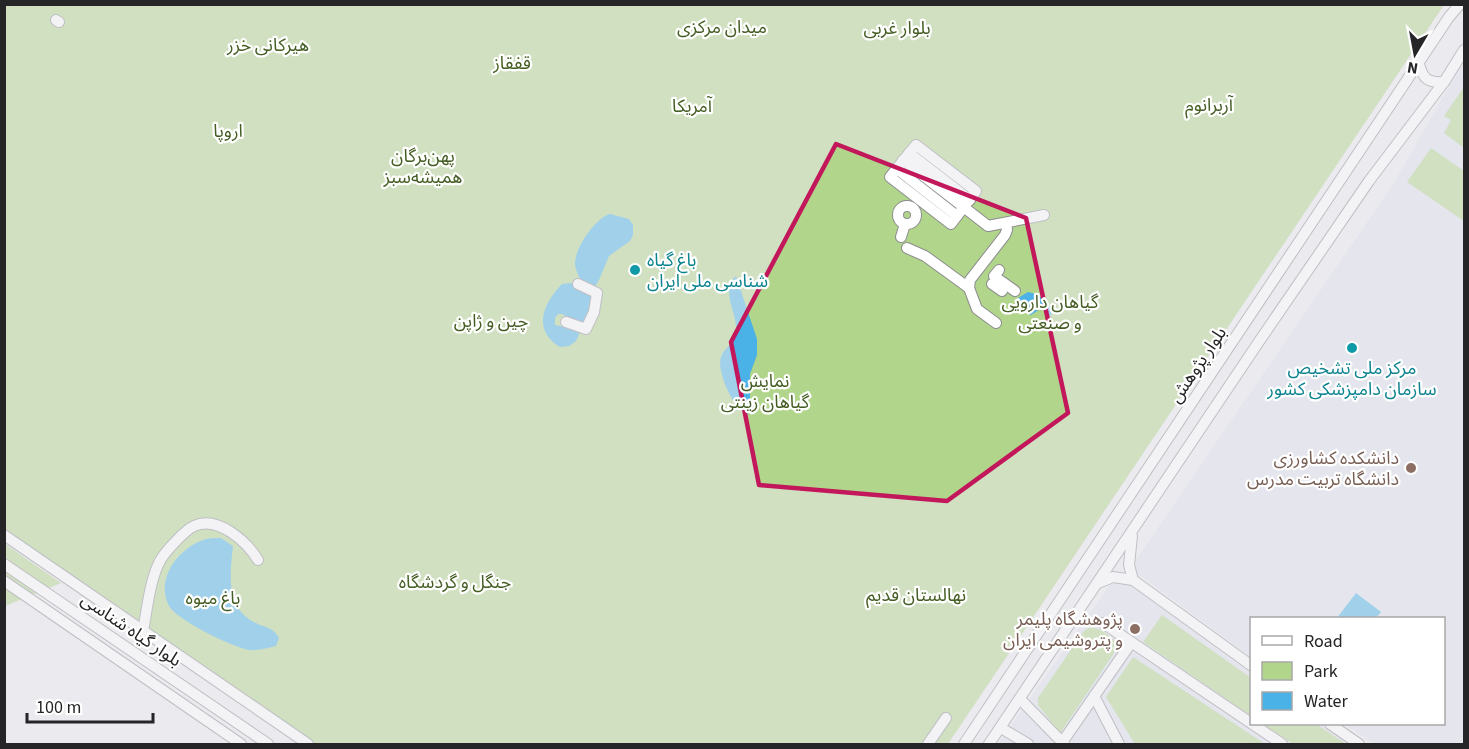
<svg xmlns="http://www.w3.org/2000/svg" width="1469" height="749" viewBox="0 0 1469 749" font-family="'Source Sans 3','Noto Sans Arabic',sans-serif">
<rect width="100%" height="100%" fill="#eaeaef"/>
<g fill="#dddfeb">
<polygon points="1464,60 1464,744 1374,744 1345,724 1444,724 1444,618 1252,618 1251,657 1140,575 1135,570 1134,563 1394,183"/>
<polygon points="1118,583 1129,584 1251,673 1252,724 1321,724 1350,744 998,744 1110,585"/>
</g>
<g fill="#b1d58a">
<polygon points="5,5 1444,5 948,744 305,744 5,536"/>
<polygon points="1464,87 1464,148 1444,133 1451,120 1444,116"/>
<polygon points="1431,148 1464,171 1464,221 1407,182"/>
<polygon points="5,544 61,583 5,606"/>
<polygon points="1162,615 1251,678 1251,716 1143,642"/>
<polygon points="1092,627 1101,630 1120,644 1061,732 1057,733 1048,724 1050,720 1038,705 1038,698 1081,635 1086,629"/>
<polygon points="1133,657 1265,744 1135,744 1106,697"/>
<polygon points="1262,724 1316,724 1346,744 1293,744"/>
</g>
<g fill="#4ab2e7" fill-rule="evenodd">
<path d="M610 214 629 219 633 225V235L630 241 609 256 599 280 591 293V309L576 341 569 346 560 347C531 329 544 303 562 284L571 283 575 286 582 283C579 277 576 271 575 265 574 249 595 218 610 214ZM558 314H562L570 318 569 328 555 325V318Z"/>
<path d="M736 276 757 339V355L750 374V400L747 402 751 409 748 414H746C733 408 716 370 721 357 724 348 734 344 736 333 739 315 719 290 736 276Z"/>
<path d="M1028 292C1040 294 1048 301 1052 312L1050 317 1047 312 1040 309 1031 315 1017 305 1018 298Z"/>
<path d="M221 538 233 546C230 574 225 609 256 623 266 628 273 627 279 638L276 646C268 648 257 651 249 650 232 647 177 620 169 606 155 579 178 549 203 540 208 538 215 538 221 538Z"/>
<polygon points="1356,593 1381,612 1376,618 1337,618"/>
</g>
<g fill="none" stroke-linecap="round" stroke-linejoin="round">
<defs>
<g id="minor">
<polyline points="56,20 59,22"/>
<path d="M1419 64C1423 79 1428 83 1444 82"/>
<polygon points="916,145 976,191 951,224 890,177"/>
<polyline points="909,153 970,200"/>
<polyline points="903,160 988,226 1044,215"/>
<polyline points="897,169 957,216"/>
<circle cx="907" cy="215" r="9"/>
<polyline points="901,237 905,224"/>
<polyline points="907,248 925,256 969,288"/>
<polyline points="999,270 994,276 1015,291"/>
<polyline points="992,284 1002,291"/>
<polyline points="566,322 586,329 594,312 597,293 578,284"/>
<polyline points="996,323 977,309 969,288 970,280 1005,235 1007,230 1006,223"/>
<polyline points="4,535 308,744"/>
<polyline points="1132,536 1129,565 1133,580"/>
<polyline points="4,564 268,744"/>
<polyline points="4,581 241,744"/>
<polyline points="1098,583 1113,577 1133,580 1252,666"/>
<polyline points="1103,623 1282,744"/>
<path d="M143 631C147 610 150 578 161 559 167 550 185 530 194 526 218 515 247 542 258 560"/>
<polyline points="1094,696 1119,744"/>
<polyline points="1020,699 1064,744"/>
<polyline points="1330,724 1359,744"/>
<polyline points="1001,728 1028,744"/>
<polyline points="928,744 946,718"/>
<polyline points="964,744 1449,17 1460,4"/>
<polyline points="989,744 1258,343 1369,181 1444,82 1464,50"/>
<polyline points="1061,744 1131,643"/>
</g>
</defs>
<use href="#minor" stroke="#8d8d91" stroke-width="12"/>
<use href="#minor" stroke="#fff" stroke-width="10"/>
</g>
<path d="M0 0H1469V749H0ZM836 144 1026 218 1068 413 947 501 759 485 731 342Z" fill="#eaeaef" fill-opacity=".55" fill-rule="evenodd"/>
<path fill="none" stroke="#c2185b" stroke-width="4.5" stroke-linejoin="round" d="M836 144 1026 218 1068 413 947 501 759 485 731 342Z"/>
<g fill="#0f9aa8" stroke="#fff" stroke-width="2">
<circle cx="635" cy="270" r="6"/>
<circle cx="1352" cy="348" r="6"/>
</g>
<g fill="#8d6e63" stroke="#fff" stroke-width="2">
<circle cx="1411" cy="468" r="6"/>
<circle cx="1135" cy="629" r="6"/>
</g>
<g text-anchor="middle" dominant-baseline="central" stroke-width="4.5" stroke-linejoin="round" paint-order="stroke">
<g font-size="18" fill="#445d22" stroke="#fff">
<text x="722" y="27">میدان مرکزی</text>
<text x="897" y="28">بلوار غربی</text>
<text x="268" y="45">هیرکانی خزر</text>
<text x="512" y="63">قفقاز</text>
<text x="1209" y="105">آربرانوم</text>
<text x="692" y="106">آمریکا</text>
<text x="228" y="131">اروپا</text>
<text x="423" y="156">پهن‌برگان<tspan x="423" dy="21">همیشه‌سبز</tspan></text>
<text x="1050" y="302">گیاهان دارویی<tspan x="1050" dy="21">و صنعتی</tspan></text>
<text x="491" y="321">چین و ژاپن</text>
<text x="765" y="381">نمایش<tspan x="765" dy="21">گیاهان زینتی</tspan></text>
<text x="455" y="582">جنگل و گردشگاه</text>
<text x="916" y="595">نهالستان قدیم</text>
<text x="213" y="598">باغ میوه</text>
</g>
<g font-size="18" fill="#0d838f" stroke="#fff" text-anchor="start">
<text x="647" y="260">باغ گیاه‌<tspan x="647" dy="21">شناسی ملی ایران</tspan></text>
<text x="1352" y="368" text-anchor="middle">مرکز ملی تشخیص<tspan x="1352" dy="21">سازمان دامپزشکی کشور</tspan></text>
</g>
<g font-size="18" fill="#252527" stroke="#fff">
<text transform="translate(1198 365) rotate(-56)">بلوار پژوهش</text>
<text transform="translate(131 630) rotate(34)">بلوار گیاه شناسی</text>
</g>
<g font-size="18" fill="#785e54" stroke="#fff" text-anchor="end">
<text x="1399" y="458">دانشکده کشاورزی<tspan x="1399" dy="21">دانشگاه تربیت مدرس</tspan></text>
<text x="1123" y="619">پژوهشگاه پلیمر<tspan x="1123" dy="21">و پتروشیمی ایران</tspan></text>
</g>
</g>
<rect width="1469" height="749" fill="none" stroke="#252527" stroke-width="12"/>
<rect x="1250" y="617" width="195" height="108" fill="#ffffff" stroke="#a8a8a9" stroke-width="1.5"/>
<rect x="1262" y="636" width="30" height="9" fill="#ffffff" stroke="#a8a8a9" stroke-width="1.5"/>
<text x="1304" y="647" font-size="18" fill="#252527">Road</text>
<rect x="1262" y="662" width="30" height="18" fill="#b1d58a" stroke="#a8a8a9" stroke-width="1.5"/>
<text x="1304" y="677" font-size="18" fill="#252527">Park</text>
<rect x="1262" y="692" width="30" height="18" fill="#4ab2e7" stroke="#a8a8a9" stroke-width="1.5"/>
<text x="1304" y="707" font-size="18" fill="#252527">Water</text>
<g transform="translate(1415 54) rotate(190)" stroke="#ffffff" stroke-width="4.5" paint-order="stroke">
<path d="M0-4.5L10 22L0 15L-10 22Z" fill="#252527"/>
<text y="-9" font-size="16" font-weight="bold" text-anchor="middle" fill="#252527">N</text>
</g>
<path d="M27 713v9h126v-9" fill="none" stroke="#252527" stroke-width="3"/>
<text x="36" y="713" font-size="18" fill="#252527" stroke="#ffffff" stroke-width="4.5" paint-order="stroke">100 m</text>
</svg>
